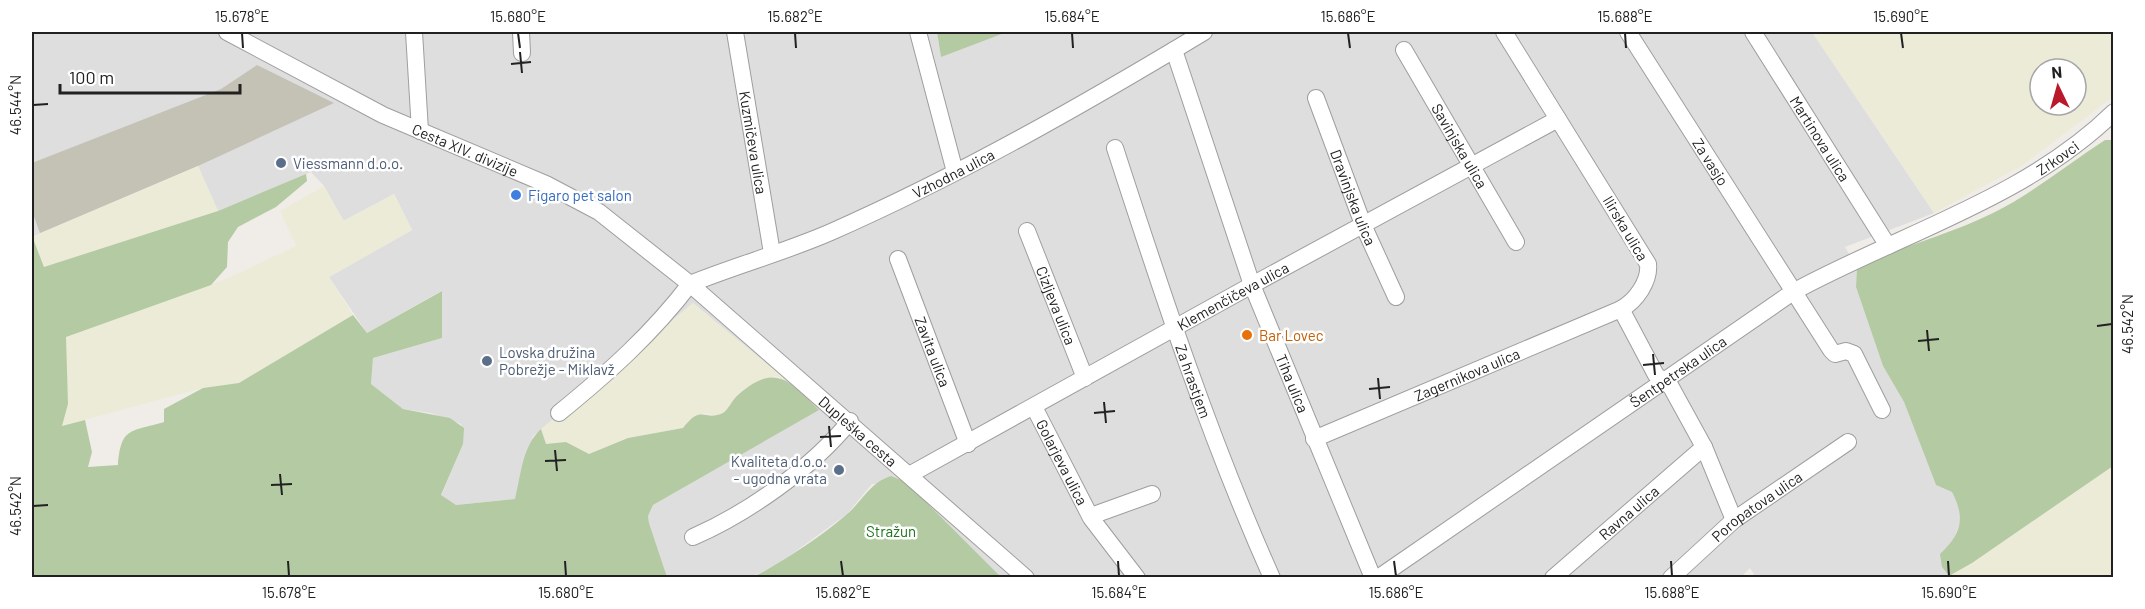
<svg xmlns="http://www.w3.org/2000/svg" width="2145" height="609" viewBox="0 0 2145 609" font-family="Barlow,sans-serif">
<rect width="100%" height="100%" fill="#f0ede9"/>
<polygon fill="#dfdede" points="32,32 937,32 941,56 1007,32 1812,32 1934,213 1845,247 1857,267 1856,287 1883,366 1904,402 1936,485 1952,492 1960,508 1960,523 1942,567 1949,576 1756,578 1750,568 1740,578 1001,577 906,482 872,484 847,514 781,562 752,577 667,577 649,523 648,516 653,505 818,410 693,303 533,436 515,499 456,505 441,496 463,444 461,424 431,413 403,409 371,384 373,358 442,338 441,291 367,333 329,277 412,230 394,194 343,221 324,186 311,172 218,211 198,166 32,237"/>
<polygon fill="#c4c2b5" points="257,65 334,103 198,166 40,233 32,211 32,163 221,89"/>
<g fill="#ecebd7" fill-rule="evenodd">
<path d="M1812 32H2113V97L2023 165 1934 213ZM2040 69H2076V105H2040Z"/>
<polygon points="198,166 218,211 43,268 32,237"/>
<polygon points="324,186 344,221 394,194 412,230 329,277 353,315 239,383 203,388 62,426 68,404 65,337 226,279 296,246 280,211"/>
<polygon points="693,303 788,381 774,376 750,386 735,398 725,412 714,416 706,413 683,428 628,438 589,454 566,442 546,445 541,429"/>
<polygon points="2113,466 2113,577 1946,578 1972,563"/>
</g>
<g fill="#b3caa3">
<polygon points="937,32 1007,32 941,57"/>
<path d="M2105 140H2113V466L1972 563 1949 576 1942 567 1940 554C1961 534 1966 519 1952 492L1936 485 1904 402 1883 366 1856 287 1857 267C1901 246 1949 235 1993 213 2033 193 2068 164 2105 140Z"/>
<path d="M306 174 307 181 276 207 238 227 228 242 227 267 211 285 66 337 68 404 62 426 85 420 92 452 88 467 118 465C121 427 130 432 164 422V409L203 388 239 383 353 315 367 333 442 291V338L373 358 371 384 403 409 450 418 464 428 463 444 441 495 456 505 515 499C521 476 522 446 541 429L546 444 566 442 589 454 628 438 683 428C702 403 704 422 723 413 729 409 732 400 738 395 776 362 789 381 819 410L653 505 648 516 649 523 667 577H32V236L44 267 218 211Z"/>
<path d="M891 476 906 482 1001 577 752 578C785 560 818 539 846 515 863 501 869 483 891 476Z"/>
</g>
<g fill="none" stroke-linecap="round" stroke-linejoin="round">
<defs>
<g id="minor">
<path id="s1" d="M227 32 383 115 546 184 599 212 690 284 1026 578"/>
<polyline points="414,32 420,131"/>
<polyline points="521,32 522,53"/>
<path id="s2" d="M735 32 772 253"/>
<polyline points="918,32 955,172"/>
<path id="s3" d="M1628 32 1831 350 1835 354 1846 351 1854 354 1882 410"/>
<path id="s4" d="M1753 32 1888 246"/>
<path id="s5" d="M1174 50 1252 285 1373 578"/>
<path id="s6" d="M1404 50 1516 242"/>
<path id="s7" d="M1316 98 1364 227 1396 297"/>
<path id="s8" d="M1115 148C1162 293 1209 437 1272 578"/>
<path id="s9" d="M1027 231 1085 378"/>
<path id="s10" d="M898 259 968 444"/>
<path id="s11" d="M690 284C737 265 785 252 831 232 960 175 1083 105 1204 32"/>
<polyline points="1621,309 1656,375 1671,387 1704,447 1734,520"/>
<path id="s12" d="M1034 407 1091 518 1137 578"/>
<path d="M559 413C607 374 652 334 690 284"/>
<path id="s13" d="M1314 439 1621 309C1636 301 1650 281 1648 264L1504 32"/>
<path id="s14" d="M909 475 1252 285 1558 119"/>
<polyline points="1091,516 1152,494"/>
<path d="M693 537C748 513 812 468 850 421"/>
<path id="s15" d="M1378 578 1793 292C1899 234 2025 199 2114 112"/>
<path id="s16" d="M1553 578 1704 447"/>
<path id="s17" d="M1671 578 1734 520 1848 442"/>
</g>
</defs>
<use href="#minor" stroke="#9e9e9e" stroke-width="18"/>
<use href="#minor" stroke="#fff" stroke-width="16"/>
</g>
<path fill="none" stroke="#212121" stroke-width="2" d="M242 33 243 48M518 33 520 48M795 33 796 48M1072 33 1073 48M1348 33 1350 48M1625 33 1626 48M1901 33 1903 48M520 52 522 73M511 64 531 62M33 105 48 104M2097 326 2112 324M1927 330 1929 351M1918 341 1939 339M1653 354 1655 375M1643 365 1664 363M1378 378 1380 399M1369 389 1390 387M1104 402 1106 423M1094 413 1115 411M829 426 831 447M820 437 841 436M555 450 557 471M545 461 566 460M280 474 282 495M271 485 292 484M33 506 48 505M288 561 289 576M565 561 566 576M841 561 843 576M1118 561 1119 576M1394 561 1396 576M1671 561 1672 576M1948 561 1949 576"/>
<g fill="#5c6f8a" stroke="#fff" stroke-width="2">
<circle cx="281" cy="163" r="6"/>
<circle cx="487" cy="361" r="6"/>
<circle cx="839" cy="470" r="6"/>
</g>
<circle fill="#3f7fe0" stroke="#fff" stroke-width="2" cx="516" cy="195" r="6"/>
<circle fill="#e8710a" stroke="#fff" stroke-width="2" cx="1247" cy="335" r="6"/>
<g text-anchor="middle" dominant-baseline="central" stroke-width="5" stroke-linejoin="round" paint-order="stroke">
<g font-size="15" fill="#212121" stroke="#fff">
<text stroke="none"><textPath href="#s4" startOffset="126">Martinova ulica</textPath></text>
<text stroke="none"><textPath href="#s2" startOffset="112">Kuzmičeva ulica</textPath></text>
<text stroke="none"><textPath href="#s6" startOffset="111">Savinjska ulica</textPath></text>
<text stroke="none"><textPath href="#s1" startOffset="266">Cesta XIV. divizije</textPath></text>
<text stroke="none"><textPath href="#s15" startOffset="801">Zrkovci</textPath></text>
<text stroke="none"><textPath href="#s3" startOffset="154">Za vasjo</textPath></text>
<text stroke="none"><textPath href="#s11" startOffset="286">Vzhodna ulica</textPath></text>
<text stroke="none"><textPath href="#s7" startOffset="106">Dravinjska ulica</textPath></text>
<text transform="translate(1626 228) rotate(59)">Ilirska ulica</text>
<text stroke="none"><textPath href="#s14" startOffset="370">Klemenčičeva ulica</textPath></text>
<text stroke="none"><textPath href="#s9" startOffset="80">Cizljeva ulica</textPath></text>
<text stroke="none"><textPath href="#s10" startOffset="99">Zavita ulica</textPath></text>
<text stroke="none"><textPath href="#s15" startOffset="364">Šentpetrska ulica</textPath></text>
<text stroke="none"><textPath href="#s13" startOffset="166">Zagernikova ulica</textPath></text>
<text stroke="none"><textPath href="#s8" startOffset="246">Za hrastjem</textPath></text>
<text stroke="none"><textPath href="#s5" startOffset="354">Tiha ulica</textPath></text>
<text stroke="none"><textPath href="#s1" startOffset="753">Dupleška cesta</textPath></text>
<text stroke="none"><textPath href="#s12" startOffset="62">Golarjeva ulica</textPath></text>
<text stroke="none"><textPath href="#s17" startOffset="112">Poropatova ulica</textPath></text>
<text stroke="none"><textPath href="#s16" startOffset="100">Ravna ulica</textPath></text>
</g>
<g font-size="15" fill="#4e5e75" stroke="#fff" text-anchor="start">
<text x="293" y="163">Viessmann d.o.o.</text>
<text x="499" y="352">Lovska družina<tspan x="499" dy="17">Pobrežje - Miklavž</tspan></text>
<text x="827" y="461" text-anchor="end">Kvaliteta d.o.o.<tspan x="827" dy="17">- ugodna vrata</tspan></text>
</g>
<g font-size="15" fill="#366cbe" stroke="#fff" text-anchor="start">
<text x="528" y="195">Figaro pet salon</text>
</g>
<g font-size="15" fill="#c56008" stroke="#fff" text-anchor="start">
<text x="1259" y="335">Bar Lovec</text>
</g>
<g font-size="15" fill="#1d741a" stroke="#fff">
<text x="891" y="531">Stražun</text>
</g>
</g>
<rect width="2145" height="609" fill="none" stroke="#ffffff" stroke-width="66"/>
<g transform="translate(2058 87) rotate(355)"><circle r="28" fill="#ffffff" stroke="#a6a6a6" stroke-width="1.5"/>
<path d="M0-4.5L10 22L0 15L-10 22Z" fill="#b9192b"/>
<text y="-9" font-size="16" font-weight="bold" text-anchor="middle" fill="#212121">N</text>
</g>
<path d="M60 84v9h180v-9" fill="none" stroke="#212121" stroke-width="3"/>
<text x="69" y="84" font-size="18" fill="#212121" stroke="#ffffff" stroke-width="4.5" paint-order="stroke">100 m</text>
<rect x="33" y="33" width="2079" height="543" fill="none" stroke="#212121" stroke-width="2"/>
<g font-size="15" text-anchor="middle" fill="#212121">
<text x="242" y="22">15.678°E</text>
<text x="518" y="22">15.680°E</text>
<text x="795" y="22">15.682°E</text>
<text x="1072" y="22">15.684°E</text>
<text x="1348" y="22">15.686°E</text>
<text x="1625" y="22">15.688°E</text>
<text x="1901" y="22">15.690°E</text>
<text transform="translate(16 105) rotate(-90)" y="5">46.544°N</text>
<text transform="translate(2128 324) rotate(-90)" y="5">46.542°N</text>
<text transform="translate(16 506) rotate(-90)" y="5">46.542°N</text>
<text x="289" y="598">15.678°E</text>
<text x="566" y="598">15.680°E</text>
<text x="843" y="598">15.682°E</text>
<text x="1119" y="598">15.684°E</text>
<text x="1396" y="598">15.686°E</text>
<text x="1672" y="598">15.688°E</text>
<text x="1949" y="598">15.690°E</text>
</g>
</svg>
